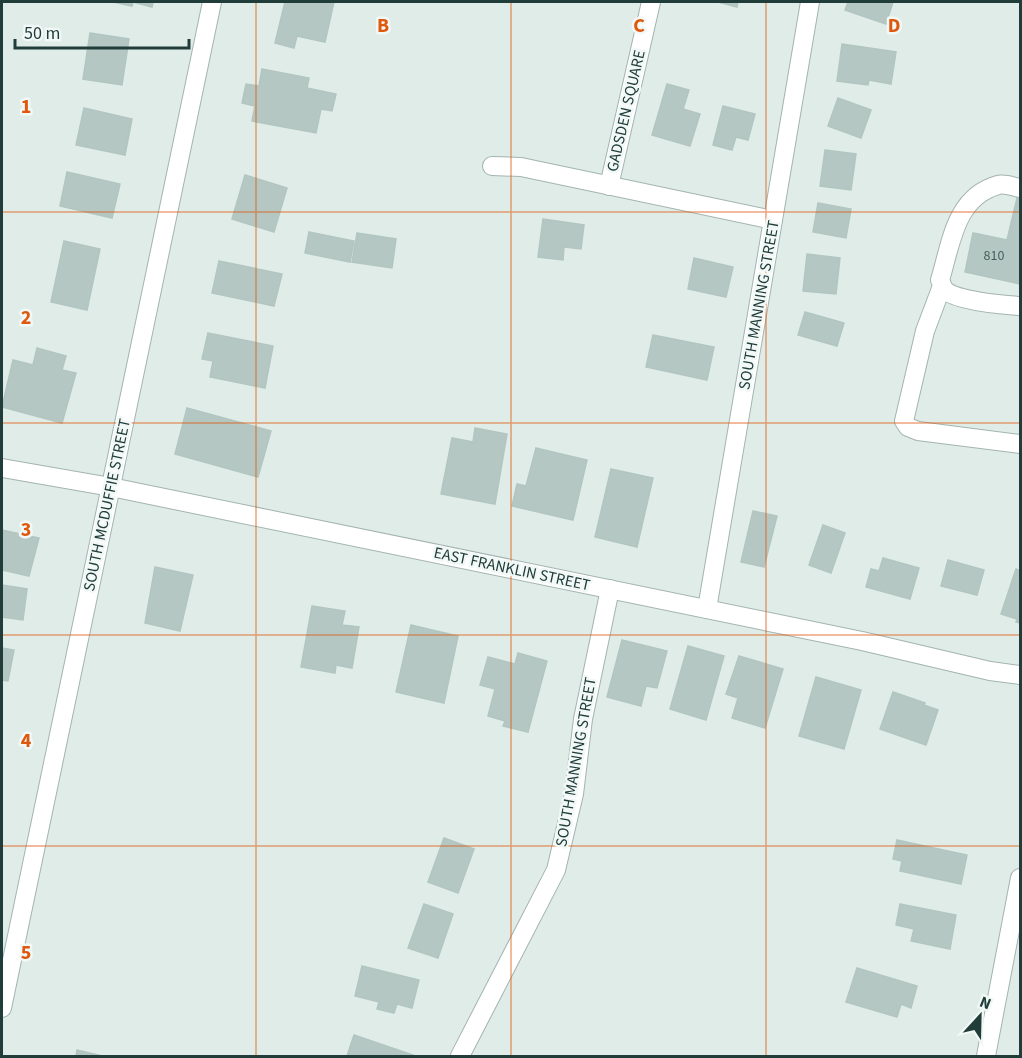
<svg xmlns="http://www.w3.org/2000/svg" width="1022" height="1058" viewBox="0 0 1022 1058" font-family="'Source Sans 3',sans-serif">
<rect width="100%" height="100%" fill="#e0ece8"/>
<g fill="#b5c7c2" stroke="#b2c6c1" stroke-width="1.5">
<polygon points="113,2 153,2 152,7 133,2 132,6"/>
<polygon points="285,2 334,2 325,42 297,36 294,48 275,43"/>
<polygon points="718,2 738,2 737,7"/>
<polygon points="848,2 893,2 886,24 845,10"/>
<polygon points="90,33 129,39 122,85 83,79"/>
<polygon points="842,44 896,52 891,84 869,80 868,85 837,81"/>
<polygon points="262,69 309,78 307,88 336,94 332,111 321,109 316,133 252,121 255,106 242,103 246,84 259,86"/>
<polygon points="667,84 689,90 683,109 700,114 690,146 652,135"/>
<polygon points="838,98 871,110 861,138 828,126"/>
<polygon points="723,106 755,114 748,140 736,137 732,150 713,145"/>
<polygon points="84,108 132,119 125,155 76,145"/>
<polygon points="825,150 856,154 851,190 820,186"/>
<polygon points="67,172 120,184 112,218 60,206"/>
<polygon points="245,175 287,188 274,232 232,219"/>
<polygon points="1017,198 1020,199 1020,284 965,272 973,233 1007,240"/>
<polygon points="818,203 851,209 846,238 813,232"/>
<polygon points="543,219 584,225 581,249 564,247 563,260 538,257"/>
<polygon points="309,232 354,241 350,262 305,253"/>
<polygon points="357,233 396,239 392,268 352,262"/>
<polygon points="64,241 100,249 87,310 51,302"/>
<polygon points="807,254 840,258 836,294 803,291"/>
<polygon points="694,258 733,267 726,297 688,289"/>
<polygon points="219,261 282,274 274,306 212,293"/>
<polygon points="805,312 844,323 837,346 798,335"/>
<polygon points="208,333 273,346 265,388 210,377 213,361 202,359"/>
<polygon points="653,335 714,347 707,380 646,367"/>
<polygon points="37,348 66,356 62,370 76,373 62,423 2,407 13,360 33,365"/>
<polygon points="187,408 271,431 258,477 175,454"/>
<polygon points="475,428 507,434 495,504 441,494 452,438 473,442"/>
<polygon points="536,448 587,460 573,520 512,506 517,484 526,486"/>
<polygon points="611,469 653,478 637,547 595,537"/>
<polygon points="753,511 777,516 764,567 741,562"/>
<polygon points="823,525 845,533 831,573 809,565"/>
<polygon points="2,530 39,538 29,576 2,570"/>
<polygon points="883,558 919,568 910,599 866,587 871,569 879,571"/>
<polygon points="948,560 984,570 977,595 941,586"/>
<polygon points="155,567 193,575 180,631 145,623"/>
<polygon points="1016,569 1020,571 1020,623 1016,622 1017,619 1001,614"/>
<polygon points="2,585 27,589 23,620 2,617"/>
<polygon points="312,606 345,611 342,625 359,627 352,668 336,665 335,673 301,667"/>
<polygon points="411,625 458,636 444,703 396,692"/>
<polygon points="622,640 667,651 657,688 646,686 641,706 607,697"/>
<polygon points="688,646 724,656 706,720 670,709"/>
<polygon points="2,648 14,650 8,681 2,680"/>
<polygon points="518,653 547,661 528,732 503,726 505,721 488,716 495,689 480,685 488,657 515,664"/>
<polygon points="739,656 783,669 765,728 732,718 738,698 726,694"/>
<polygon points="816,677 861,690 844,749 799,736"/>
<polygon points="893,692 925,703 924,705 938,710 926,745 880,729"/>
<polygon points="444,838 474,849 458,893 428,882"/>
<polygon points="897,840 967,855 961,884 900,871 902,861 893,859"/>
<polygon points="424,904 453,914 438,958 408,948"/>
<polygon points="900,904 956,915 950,949 911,941 914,929 896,925"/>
<polygon points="362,966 419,980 412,1008 397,1004 394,1013 377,1009 379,1002 355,996"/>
<polygon points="857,968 917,986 911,1008 901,1004 897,1017 846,1002"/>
<polygon points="354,1035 413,1055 412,1056 347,1056"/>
<polygon points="77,1050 102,1056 76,1056"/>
</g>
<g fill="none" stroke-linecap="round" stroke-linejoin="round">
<defs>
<g id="minor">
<polyline points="492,166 521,167 773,220"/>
<polyline points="609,186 651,2"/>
<path d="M1020 188C1014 187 1004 183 998 185 955 197 951 244 940 280 941 282 943 288 944 289 953 301 1005 305 1020 306"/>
<polyline points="942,286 925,331 904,421 908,427 918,431 1020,444"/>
<polyline points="2,468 111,487 862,641 990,671 1020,675"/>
<polyline points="707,609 810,2"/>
<polyline points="2,1008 212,2"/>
<polyline points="460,1056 556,870 574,794 583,719 610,589"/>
<polyline points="986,1056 1020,878"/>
</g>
</defs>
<use href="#minor" stroke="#a3b4b0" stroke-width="20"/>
<use href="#minor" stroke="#fff" stroke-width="18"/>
</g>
<path fill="none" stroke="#de580e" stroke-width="1.5" stroke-opacity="0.55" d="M256 2V1056M511 2V1056M766 2V1056M2 212H1020M2 423H1020M2 635H1020M2 846H1020"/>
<g text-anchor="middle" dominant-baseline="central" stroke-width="5" stroke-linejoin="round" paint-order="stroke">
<g font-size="14" fill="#45605c">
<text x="994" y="256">810</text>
</g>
<g font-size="16" fill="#203d3a" stroke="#f1f8f6">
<text transform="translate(626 111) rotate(-77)">GADSDEN SQUARE</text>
<text transform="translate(759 305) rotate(-80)">SOUTH MANNING STREET</text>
<text transform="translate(107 505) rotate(-78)">SOUTH MCDUFFIE STREET</text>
<text transform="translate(512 569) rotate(12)">EAST FRANKLIN STREET</text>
<text transform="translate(576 762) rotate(-80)">SOUTH MANNING STREET</text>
</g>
</g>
<g font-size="20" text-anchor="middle" font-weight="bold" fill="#de580e" stroke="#f1f8f6" stroke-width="5" stroke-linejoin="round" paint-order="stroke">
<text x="383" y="32">B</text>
<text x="639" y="32">C</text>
<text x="894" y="32">D</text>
<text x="26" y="113">1</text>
<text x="26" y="324">2</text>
<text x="26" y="536">3</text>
<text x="26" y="747">4</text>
<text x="26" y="959">5</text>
</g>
<rect width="1022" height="1058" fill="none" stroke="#203d3a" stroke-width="6"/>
<g transform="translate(980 1016) rotate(22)" stroke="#f1f8f6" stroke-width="4.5" paint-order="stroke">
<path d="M0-4.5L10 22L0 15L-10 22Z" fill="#203d3a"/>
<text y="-9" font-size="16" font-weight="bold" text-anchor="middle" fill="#203d3a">N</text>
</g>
<path d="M15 39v9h174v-9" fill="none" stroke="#203d3a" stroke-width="3"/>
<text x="24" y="39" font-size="18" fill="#203d3a" stroke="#f1f8f6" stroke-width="4.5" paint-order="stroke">50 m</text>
</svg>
